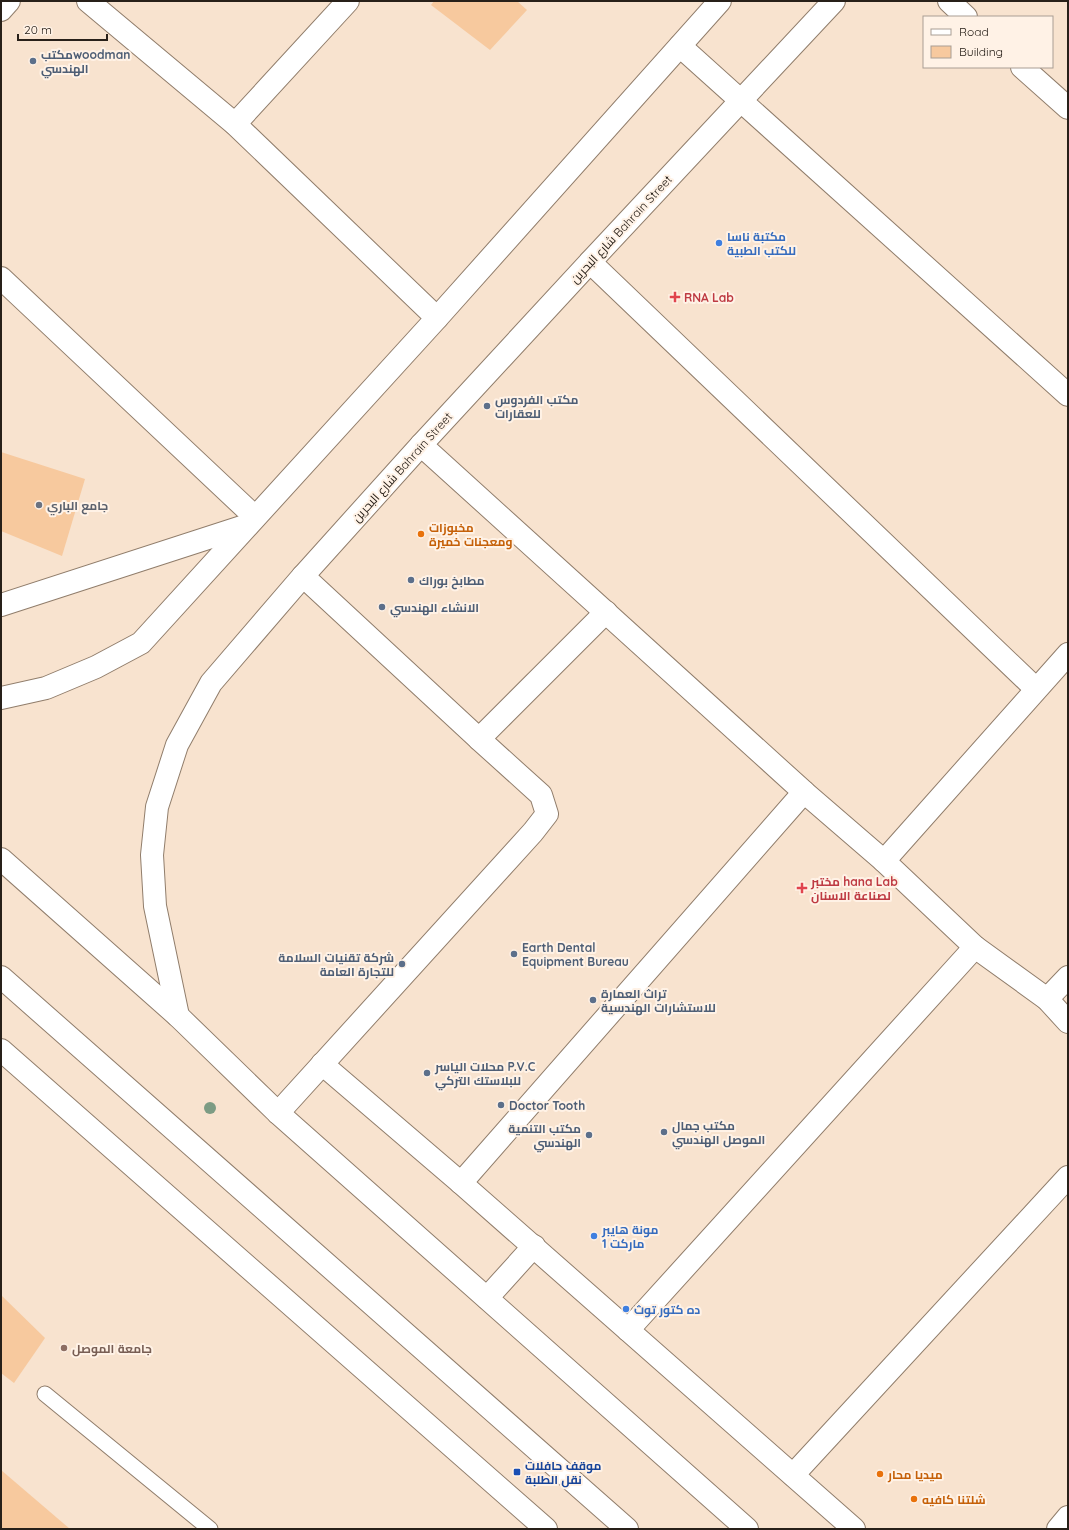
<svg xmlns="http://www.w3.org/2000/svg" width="1069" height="1530" viewBox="0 0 1069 1530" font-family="Quicksand,Cairo,sans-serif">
<rect width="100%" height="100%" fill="#f8e3cf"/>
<g fill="#f7c99e">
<polygon points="434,1 517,1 527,10 490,50 431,5"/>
<polygon points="1,452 85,479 62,556 1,531"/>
<polygon points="1,1295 45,1338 14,1383 1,1373"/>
<polygon points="1,1470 70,1529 1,1529"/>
</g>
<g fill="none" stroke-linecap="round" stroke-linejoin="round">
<defs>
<polyline id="service" points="45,1394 210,1529"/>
<g id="minor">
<polyline points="88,1 235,124 437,318"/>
<polyline points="949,1 966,17"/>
<polyline points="680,46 1068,395"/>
<polyline points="1022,67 1068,108"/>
<polyline points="235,124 348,1"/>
<polyline points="590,262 1036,689"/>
<polyline points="1,278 255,517"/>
<polyline points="421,445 804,792 884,861 975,947 1047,999 1068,1022"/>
<polyline points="303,576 479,739"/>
<polyline points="1,605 248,525"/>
<polyline points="884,861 1068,654"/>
<polyline points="1047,999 1068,977"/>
<polyline points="1,1050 546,1529"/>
<polyline points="322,1064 461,1183 854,1529"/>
<polyline points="278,1113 533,832 547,814 541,795 479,739 606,612"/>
<polyline points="461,1183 804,792"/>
<polyline points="628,1330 975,947"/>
<polyline points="793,1475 1068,1177"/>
<polyline points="1058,1529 1068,1517"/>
</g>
<polyline id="tertiary" points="1,10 9,1"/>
<g id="secondary">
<polyline points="1,698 46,688 96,667 141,643 437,318 720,1"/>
<polyline points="178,1016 155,906 152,855 157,807 177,745 211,683 303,576 421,445 590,262 834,1"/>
</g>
<g id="trunk">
<polyline points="1,859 178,1016 278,1113 747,1529"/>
<polyline points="1,977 627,1529"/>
<polyline points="487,1298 534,1246"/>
</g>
</defs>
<use href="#service" stroke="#907d6b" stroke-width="17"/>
<use href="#minor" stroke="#907d6b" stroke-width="24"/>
<use href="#tertiary" stroke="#907d6b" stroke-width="24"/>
<use href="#secondary" stroke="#907d6b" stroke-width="24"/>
<use href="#trunk" stroke="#907d6b" stroke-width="24"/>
<use href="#service" stroke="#fff" stroke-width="15"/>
<use href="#minor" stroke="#fff" stroke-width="22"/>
<use href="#tertiary" stroke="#fff" stroke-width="22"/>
<use href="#secondary" stroke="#fff" stroke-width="22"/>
<use href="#trunk" stroke="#fff" stroke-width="22"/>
</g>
<circle fill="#7d9c84" cx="210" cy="1108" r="6"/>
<g fill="#5c6f8a" stroke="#fff2e6" stroke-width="1.5">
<circle cx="33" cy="61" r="4"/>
<circle cx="487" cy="406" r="4"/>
<circle cx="411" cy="580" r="4"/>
<circle cx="382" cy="607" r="4"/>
<circle cx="514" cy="954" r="4"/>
<circle cx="402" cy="964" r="4"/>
<circle cx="593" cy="1000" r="4"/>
<circle cx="427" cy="1073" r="4"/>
<circle cx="501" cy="1105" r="4"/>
<circle cx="664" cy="1132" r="4"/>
<circle cx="589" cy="1135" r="4"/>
</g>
<g fill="#3f7fe0" stroke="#fff2e6" stroke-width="1.5">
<circle cx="719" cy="243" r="4"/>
<circle cx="594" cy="1236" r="4"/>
<circle cx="626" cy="1309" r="4"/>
</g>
<g fill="#e0444e" stroke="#fff2e6" stroke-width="1.5">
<path d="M673 291h4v4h4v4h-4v4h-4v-4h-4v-4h4z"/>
<path d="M800 882h4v4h4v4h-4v4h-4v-4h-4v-4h4z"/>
</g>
<circle fill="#6b7280" stroke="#fff2e6" stroke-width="1.5" cx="39" cy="505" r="4"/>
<g fill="#e8710a" stroke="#fff2e6" stroke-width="1.5">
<circle cx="421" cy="534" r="4"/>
<circle cx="880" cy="1474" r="4"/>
<circle cx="914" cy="1499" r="4"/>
</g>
<circle fill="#8d6e63" stroke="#fff2e6" stroke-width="1.5" cx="64" cy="1348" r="4"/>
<rect fill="#1a4fb4" stroke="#fff2e6" stroke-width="1.5" x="513" y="1468" width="8" height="8" rx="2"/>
<g text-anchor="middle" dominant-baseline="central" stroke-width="4" stroke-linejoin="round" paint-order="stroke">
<g font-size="12" font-weight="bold" fill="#4e5e75" stroke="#fff2e6" text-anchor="start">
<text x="41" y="54">مكتبwoodman<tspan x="41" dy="14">الهندسي</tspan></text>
<text x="495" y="399">مكتب الفردوس<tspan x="495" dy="14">للعقارات</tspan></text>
<text x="419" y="580">مطابخ بوراك</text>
<text x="390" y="607">الانشاء الهندسي</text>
<text x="522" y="947">Earth Dental<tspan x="522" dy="14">Equipment Bureau</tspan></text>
<text x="394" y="957" text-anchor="end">شركة تقنيات السلامة<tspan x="394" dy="14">للتجارة العامة</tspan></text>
<text x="601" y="993">تراث العمارة<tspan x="601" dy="14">للاستشارات الهندسية</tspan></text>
<text x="435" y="1066">محلات الياسر P.V.C<tspan x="435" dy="14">للبلاستك التركي</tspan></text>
<text x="509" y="1105">Doctor Tooth</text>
<text x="672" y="1125">مكتب جمال<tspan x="672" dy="14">الموصل الهندسي</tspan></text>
<text x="581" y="1128" text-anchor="end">مكتب التنمية<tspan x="581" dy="14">الهندسي</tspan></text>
</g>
<g font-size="12" fill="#282019" stroke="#fff2e6">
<text transform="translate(621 229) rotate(-47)">شارع البحرين Bahrain Street</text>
<text transform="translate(402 467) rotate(-48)">شارع البحرين Bahrain Street</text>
</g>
<g font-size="12" font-weight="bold" fill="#366cbe" stroke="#fff2e6" text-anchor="start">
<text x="727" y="236">مكتبة ناسا<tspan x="727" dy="14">للكتب الطبية</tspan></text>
<text x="602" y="1229">مونة هايبر<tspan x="602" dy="14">ماركت 1</tspan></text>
<text x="634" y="1309">ده كتور توث</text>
</g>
<g font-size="12" font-weight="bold" fill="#be3a42" stroke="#fff2e6" text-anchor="start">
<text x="684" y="297">RNA Lab</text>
<text x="811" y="881">مختبر hana Lab<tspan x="811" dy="14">لصناعة الاسنان</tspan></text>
</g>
<g font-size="12" font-weight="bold" fill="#5b616d" stroke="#fff2e6" text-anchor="start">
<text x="47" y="505">جامع الباري</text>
</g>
<g font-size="12" font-weight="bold" fill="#c56008" stroke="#fff2e6" text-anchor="start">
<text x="429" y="527">مخبوزات<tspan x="429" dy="14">ومعجنات خميرة</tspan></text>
<text x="888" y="1474">ميديا محار</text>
<text x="922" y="1499">شلتنا كافيه</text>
</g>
<g font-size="12" font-weight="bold" fill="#785e54" stroke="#fff2e6" text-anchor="start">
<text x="72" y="1348">جامعة الموصل</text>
</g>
<g font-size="12" font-weight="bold" fill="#164399" stroke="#fff2e6" text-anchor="start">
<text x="525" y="1465">موقف حافلات<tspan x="525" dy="14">نقل الطلبة</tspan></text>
</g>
</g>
<rect width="1069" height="1530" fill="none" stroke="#282019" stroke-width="4"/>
<rect x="923" y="16" width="130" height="52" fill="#fff2e6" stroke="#a99e94"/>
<rect x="931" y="29" width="20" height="6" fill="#ffffff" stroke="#a99e94"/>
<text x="959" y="36" font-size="12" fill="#282019">Road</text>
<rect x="931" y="46" width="20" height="12" fill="#f7c99e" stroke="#a99e94"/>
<text x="959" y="56" font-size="12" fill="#282019">Building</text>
<path d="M18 34v6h89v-6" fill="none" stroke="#282019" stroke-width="2"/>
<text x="24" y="34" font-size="12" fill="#282019" stroke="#fff2e6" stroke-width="3" paint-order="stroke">20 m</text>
</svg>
